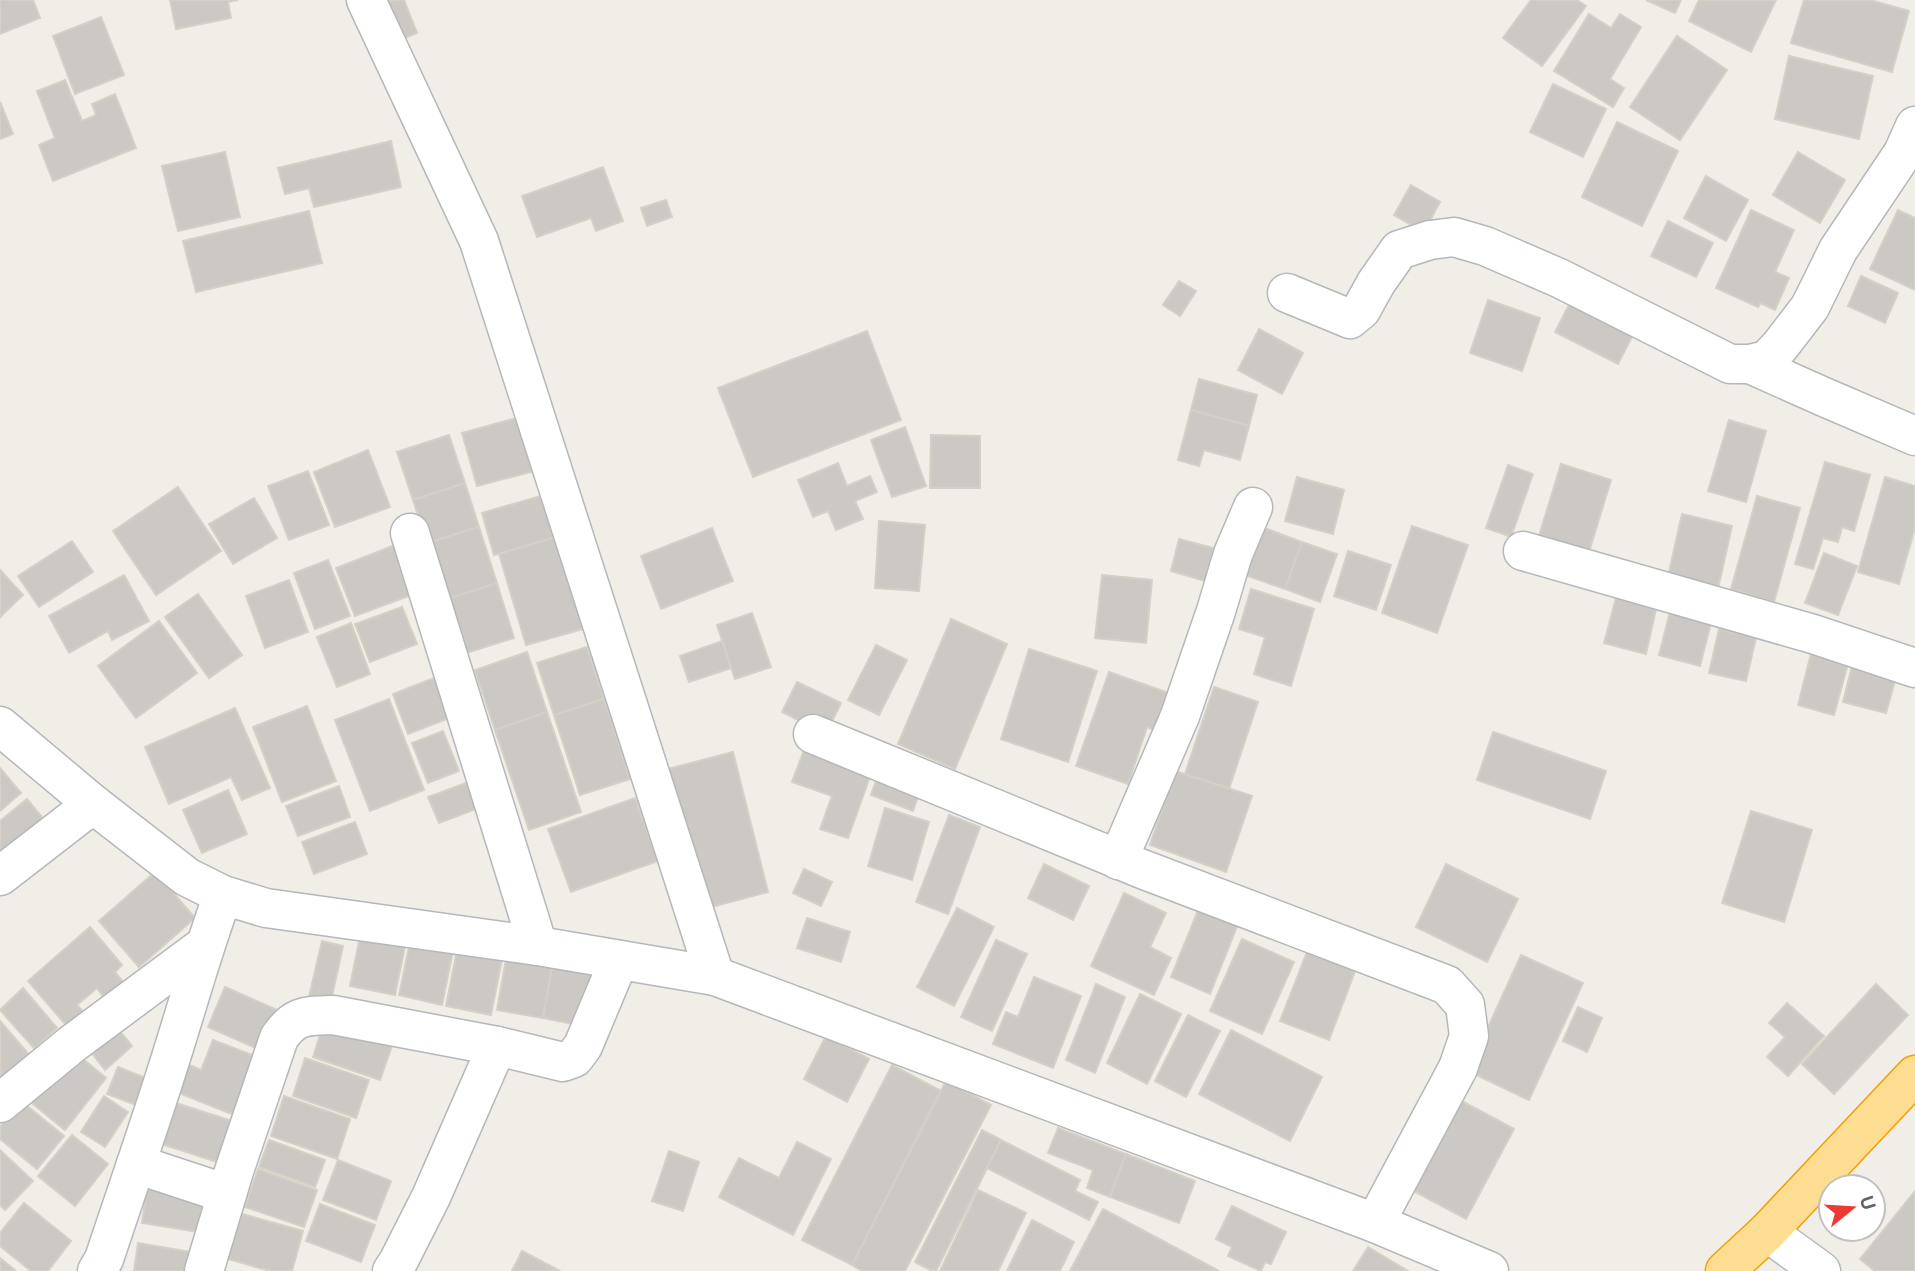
<svg xmlns="http://www.w3.org/2000/svg" width="1915" height="1271" viewBox="0 0 1915 1271" font-family="Figtree,sans-serif">
<rect width="100%" height="100%" fill="#f0eee7"/>
<g fill="#ccc9c4" stroke="#d5d0c5" stroke-width="2">
<polygon points="0,0 33,0 40,18 0,34"/>
<polygon points="170,0 238,0 228,2 231,18 176,29"/>
<polygon points="392,0 404,0 417,33 398,41 383,3"/>
<polygon points="1531,0 1577,0 1586,6 1542,66 1503,38"/>
<polygon points="1646,0 1681,0 1675,13"/>
<polygon points="1699,0 1776,0 1751,52 1689,21"/>
<polygon points="1804,0 1870,0 1909,11 1892,72 1791,43"/>
<polygon points="1589,14 1611,28 1620,14 1641,27 1610,79 1624,88 1613,107 1554,71"/>
<polygon points="101,17 124,75 75,94 53,36"/>
<polygon points="1677,36 1727,70 1680,140 1630,107"/>
<polygon points="1789,56 1873,76 1859,139 1775,119"/>
<polygon points="65,80 82,121 96,115 92,104 115,94 136,148 53,181 39,145 55,138 37,91"/>
<polygon points="1553,84 1606,109 1583,157 1530,132"/>
<polygon points="0,102 13,134 0,139"/>
<polygon points="1617,122 1678,151 1642,226 1582,197"/>
<polygon points="391,141 401,187 314,207 309,188 285,194 278,168"/>
<polygon points="225,152 240,217 178,231 162,166"/>
<polygon points="1798,152 1845,180 1820,223 1773,195"/>
<polygon points="603,167 623,221 596,231 591,218 537,237 522,196"/>
<polygon points="1706,176 1748,200 1726,241 1684,218"/>
<polygon points="1411,185 1440,202 1424,232 1394,215"/>
<polygon points="666,200 672,217 647,226 641,208"/>
<polygon points="1751,210 1794,230 1775,272 1789,278 1775,310 1760,303 1758,307 1716,288"/>
<polygon points="1898,210 1915,218 1915,290 1870,269"/>
<polygon points="309,211 322,263 196,292 183,241"/>
<polygon points="1668,221 1713,243 1696,277 1651,256"/>
<polygon points="1861,276 1898,293 1885,323 1848,306"/>
<polygon points="1179,281 1196,291 1180,316 1163,305"/>
<polygon points="1574,295 1637,327 1618,364 1555,332"/>
<polygon points="1488,300 1540,318 1522,371 1470,353"/>
<polygon points="1259,329 1303,353 1282,394 1238,370"/>
<polygon points="867,331 901,420 753,477 718,388"/>
<polygon points="1199,379 1257,395 1249,426 1191,410"/>
<polygon points="1191,410 1249,426 1240,460 1204,450 1199,466 1178,460"/>
<polygon points="520,417 534,471 477,486 462,433"/>
<polygon points="1729,420 1766,431 1746,502 1708,491"/>
<polygon points="905,427 926,486 892,497 871,440"/>
<polygon points="449,435 465,483 413,500 397,452"/>
<polygon points="931,435 980,436 980,488 930,488"/>
<polygon points="368,450 390,507 335,527 314,472"/>
<polygon points="1825,462 1870,475 1854,531 1842,527 1838,542 1823,538 1813,569 1795,564"/>
<polygon points="838,463 847,486 870,476 877,492 855,501 863,519 836,530 828,511 813,517 798,480"/>
<polygon points="1561,464 1611,480 1589,552 1539,536"/>
<polygon points="1508,465 1533,474 1511,537 1486,528"/>
<polygon points="308,471 329,525 289,540 268,486"/>
<polygon points="1297,477 1344,490 1333,534 1285,521"/>
<polygon points="1885,477 1915,486 1915,528 1899,584 1858,572"/>
<polygon points="465,483 479,527 427,543 413,500"/>
<polygon points="178,487 221,551 156,595 113,531"/>
<polygon points="544,495 556,537 494,555 482,513"/>
<polygon points="1757,496 1800,508 1774,602 1731,589"/>
<polygon points="254,498 277,538 233,564 209,524"/>
<polygon points="1682,514 1732,526 1717,593 1667,581"/>
<polygon points="879,521 925,525 919,591 875,588"/>
<polygon points="1256,525 1302,542 1285,589 1239,573"/>
<polygon points="1412,526 1468,545 1437,633 1382,613"/>
<polygon points="479,527 497,583 445,600 427,543"/>
<polygon points="712,528 733,581 661,609 641,556"/>
<polygon points="556,537 583,629 526,645 499,554"/>
<polygon points="1179,539 1228,552 1219,585 1171,571"/>
<polygon points="72,541 93,572 39,607 18,576"/>
<polygon points="1302,542 1337,554 1320,602 1285,589"/>
<polygon points="395,545 414,594 355,616 336,568"/>
<polygon points="1348,551 1391,565 1376,610 1334,596"/>
<polygon points="1824,553 1857,566 1838,615 1805,603"/>
<polygon points="328,560 350,616 315,629 294,573"/>
<polygon points="0,570 23,595 0,617"/>
<polygon points="124,575 149,621 112,640 108,631 69,653 49,616"/>
<polygon points="1102,575 1152,580 1146,643 1095,638"/>
<polygon points="289,580 308,632 265,648 246,596"/>
<polygon points="497,583 514,638 463,654 445,600"/>
<polygon points="1251,589 1314,609 1291,686 1254,674 1265,637 1239,629"/>
<polygon points="198,594 242,655 209,678 165,617"/>
<polygon points="1616,598 1656,609 1646,654 1604,643"/>
<polygon points="402,607 417,644 370,662 355,624"/>
<polygon points="1671,608 1712,619 1700,666 1659,655"/>
<polygon points="752,613 771,667 735,679 717,625"/>
<polygon points="951,619 1007,644 955,769 898,744"/>
<polygon points="159,621 197,673 136,718 98,666"/>
<polygon points="351,623 370,674 337,687 317,637"/>
<polygon points="1719,629 1756,638 1746,681 1709,673"/>
<polygon points="722,641 731,668 689,682 680,656"/>
<polygon points="876,645 907,660 879,715 848,700"/>
<polygon points="1813,646 1850,656 1834,715 1798,705"/>
<polygon points="587,647 604,699 554,715 537,663"/>
<polygon points="1029,649 1097,671 1068,762 1001,739"/>
<polygon points="527,652 547,712 495,730 475,670"/>
<polygon points="1854,658 1898,670 1886,713 1843,702"/>
<polygon points="1109,672 1175,695 1161,733 1147,727 1128,784 1076,766"/>
<polygon points="439,676 455,716 408,734 393,694"/>
<polygon points="797,682 841,703 826,734 782,712"/>
<polygon points="1214,687 1258,702 1229,789 1185,774"/>
<polygon points="389,699 424,790 370,811 335,720"/>
<polygon points="604,699 630,779 580,795 554,715"/>
<polygon points="307,706 336,781 282,802 253,727"/>
<polygon points="235,708 270,788 242,800 231,777 169,804 145,747"/>
<polygon points="547,712 581,812 529,830 495,730"/>
<polygon points="443,731 459,771 428,783 412,743"/>
<polygon points="1493,732 1606,771 1590,819 1477,780"/>
<polygon points="806,745 873,768 848,838 820,829 832,796 792,782"/>
<polygon points="733,752 768,892 704,909 668,769"/>
<polygon points="881,767 923,782 913,811 871,795"/>
<polygon points="0,768 21,793 0,811"/>
<polygon points="1175,771 1252,796 1226,872 1150,845"/>
<polygon points="474,780 484,806 439,823 428,797"/>
<polygon points="339,786 350,817 298,836 286,806"/>
<polygon points="228,790 247,834 202,853 183,810"/>
<polygon points="635,798 658,861 571,892 548,829"/>
<polygon points="27,799 46,822 0,858 0,821"/>
<polygon points="885,808 929,822 912,880 868,866"/>
<polygon points="1751,811 1812,830 1784,922 1722,903"/>
<polygon points="949,815 980,827 948,914 916,902"/>
<polygon points="355,822 367,854 314,874 302,842"/>
<polygon points="1044,864 1089,886 1073,920 1028,898"/>
<polygon points="1446,864 1518,899 1487,962 1416,927"/>
<polygon points="804,869 832,882 821,906 793,893"/>
<polygon points="155,872 195,918 139,967 99,921"/>
<polygon points="1124,893 1166,913 1150,947 1171,958 1154,995 1091,966"/>
<polygon points="1201,903 1240,919 1210,994 1171,977"/>
<polygon points="957,908 994,927 954,1006 917,987"/>
<polygon points="807,918 850,932 841,962 797,948"/>
<polygon points="90,927 122,965 115,972 124,983 105,999 97,988 77,1005 87,1016 71,1031 28,981"/>
<polygon points="362,927 407,937 395,995 350,986"/>
<polygon points="411,937 454,946 442,1005 399,995"/>
<polygon points="1242,939 1294,962 1262,1034 1210,1011"/>
<polygon points="996,940 1027,954 992,1031 961,1017"/>
<polygon points="322,941 343,946 331,1001 309,997"/>
<polygon points="458,945 503,954 491,1015 446,1006"/>
<polygon points="1309,947 1357,966 1329,1040 1280,1021"/>
<polygon points="508,948 554,957 543,1018 497,1010"/>
<polygon points="1521,955 1583,983 1529,1100 1468,1071"/>
<polygon points="554,957 594,965 583,1026 543,1018"/>
<polygon points="1034,977 1081,996 1053,1068 993,1044 1006,1012 1018,1017"/>
<polygon points="1096,984 1125,997 1095,1073 1066,1060"/>
<polygon points="1876,984 1908,1015 1834,1094 1802,1064"/>
<polygon points="225,987 284,1013 267,1053 208,1027"/>
<polygon points="23,988 57,1028 34,1048 0,1010"/>
<polygon points="1140,994 1181,1014 1147,1084 1107,1063"/>
<polygon points="1787,1003 1824,1036 1788,1076 1767,1057 1785,1037 1769,1023"/>
<polygon points="1578,1007 1602,1018 1587,1052 1563,1041"/>
<polygon points="1188,1015 1220,1031 1186,1097 1155,1081"/>
<polygon points="325,1019 393,1043 380,1080 313,1057"/>
<polygon points="0,1021 31,1057 0,1084"/>
<polygon points="118,1029 132,1046 105,1070 91,1052"/>
<polygon points="1231,1030 1322,1077 1290,1141 1199,1094"/>
<polygon points="826,1036 869,1059 847,1102 804,1079"/>
<polygon points="213,1040 257,1057 234,1115 176,1092 187,1064 201,1070"/>
<polygon points="73,1051 106,1078 65,1130 32,1103"/>
<polygon points="305,1058 369,1080 356,1118 293,1096"/>
<polygon points="892,1065 941,1091 852,1265 802,1240"/>
<polygon points="118,1067 146,1078 136,1105 107,1094"/>
<polygon points="946,1081 991,1105 905,1271 862,1271 852,1265"/>
<polygon points="104,1096 128,1112 105,1147 81,1132"/>
<polygon points="284,1096 350,1119 337,1159 271,1136"/>
<polygon points="1458,1099 1514,1129 1466,1219 1410,1189"/>
<polygon points="21,1101 64,1136 37,1169 0,1139 0,1127"/>
<polygon points="176,1103 232,1121 220,1163 162,1144"/>
<polygon points="1058,1128 1126,1154 1110,1197 1087,1188 1093,1170 1048,1153"/>
<polygon points="982,1130 1001,1140 936,1271 932,1271 915,1262"/>
<polygon points="72,1135 108,1164 75,1206 38,1176"/>
<polygon points="269,1140 325,1160 315,1187 259,1167"/>
<polygon points="1001,1140 1080,1180 1075,1191 1098,1202 1089,1220 987,1168"/>
<polygon points="797,1142 831,1159 793,1235 719,1197 739,1158 779,1178"/>
<polygon points="0,1150 33,1181 5,1210 0,1205"/>
<polygon points="669,1151 699,1162 683,1211 652,1201"/>
<polygon points="1126,1154 1195,1181 1179,1223 1110,1197"/>
<polygon points="338,1160 391,1181 376,1220 323,1200"/>
<polygon points="258,1169 317,1190 304,1227 245,1207"/>
<polygon points="148,1183 204,1191 199,1232 142,1223"/>
<polygon points="978,1190 1026,1213 998,1271 940,1271"/>
<polygon points="1915,1191 1915,1271 1875,1271 1860,1259"/>
<polygon points="24,1203 71,1241 48,1271 31,1271 0,1246 0,1233"/>
<polygon points="320,1204 375,1225 361,1262 306,1241"/>
<polygon points="1232,1206 1286,1232 1271,1264 1265,1262 1261,1271 1228,1256 1232,1247 1216,1239"/>
<polygon points="1103,1209 1219,1271 1070,1271"/>
<polygon points="239,1213 303,1231 292,1271 270,1271 225,1258"/>
<polygon points="1032,1220 1074,1242 1060,1271 1007,1271"/>
<polygon points="138,1243 197,1253 194,1271 134,1271"/>
<polygon points="1368,1247 1408,1271 1353,1271"/>
<polygon points="522,1251 560,1271 512,1271"/>
<polygon points="0,1258 16,1271 0,1271"/>
</g>
<g fill="none" stroke-linecap="round" stroke-linejoin="round">
<defs>
<g id="minor">
<polyline points="366,0 479,241 715,976"/>
<polyline points="1287,293 1350,319 1361,310 1376,283 1399,250 1430,240 1454,237 1485,246 1559,278 1730,364 1750,364 1767,360 1780,346 1810,307 1838,250 1903,153 1915,126"/>
<polyline points="1750,364 1824,397 1915,436"/>
<polyline points="410,533 538,946"/>
<polyline points="1523,551 1813,634 1915,668"/>
<polyline points="0,726 93,804 187,877 223,895 266,908 538,946 715,976 1375,1223 1489,1271"/>
<polyline points="813,734 1142,869 1447,985 1465,1005 1469,1036 1458,1068 1375,1223"/>
<polyline points="1118,860 1180,716 1216,611 1233,554 1253,507"/>
<polyline points="0,876 93,804"/>
<polyline points="0,1103 72,1044 204,946"/>
<polyline points="136,1164 227,1194"/>
<polyline points="1767,1232 1821,1271"/>
<path d="M97 1271 104 1259C125 1196 147 1133 167 1070 186 1011 202 952 223 895"/>
<path d="M204 1271 234 1171 279 1038C295 1014 307 1016 333 1015L497 1046"/>
<polyline points="392,1271 398,1262 431,1197 497,1046 563,1062 574,1058 583,1046 619,960"/>
</g>
<polyline id="highway" points="1725,1271 1767,1232 1915,1075"/>
</defs>
<use href="#minor" stroke="#b4b8bb" stroke-width="41"/>
<use href="#highway" stroke="#f89e00" stroke-width="41"/>
<use href="#minor" stroke="#fff" stroke-width="38"/>
<use href="#highway" stroke="#fddd91" stroke-width="38"/>
</g>
<g transform="translate(1852 1208) rotate(72)"><circle r="33" fill="#ffffff" stroke="#bfc1c2" stroke-width="2"/>
<path d="M0-5L12 26L0 18L-12 26Z" fill="#eb3933"/>
<text y="-10" font-size="19" font-weight="bold" text-anchor="middle" fill="#5e6367">U</text>
</g>
</svg>
